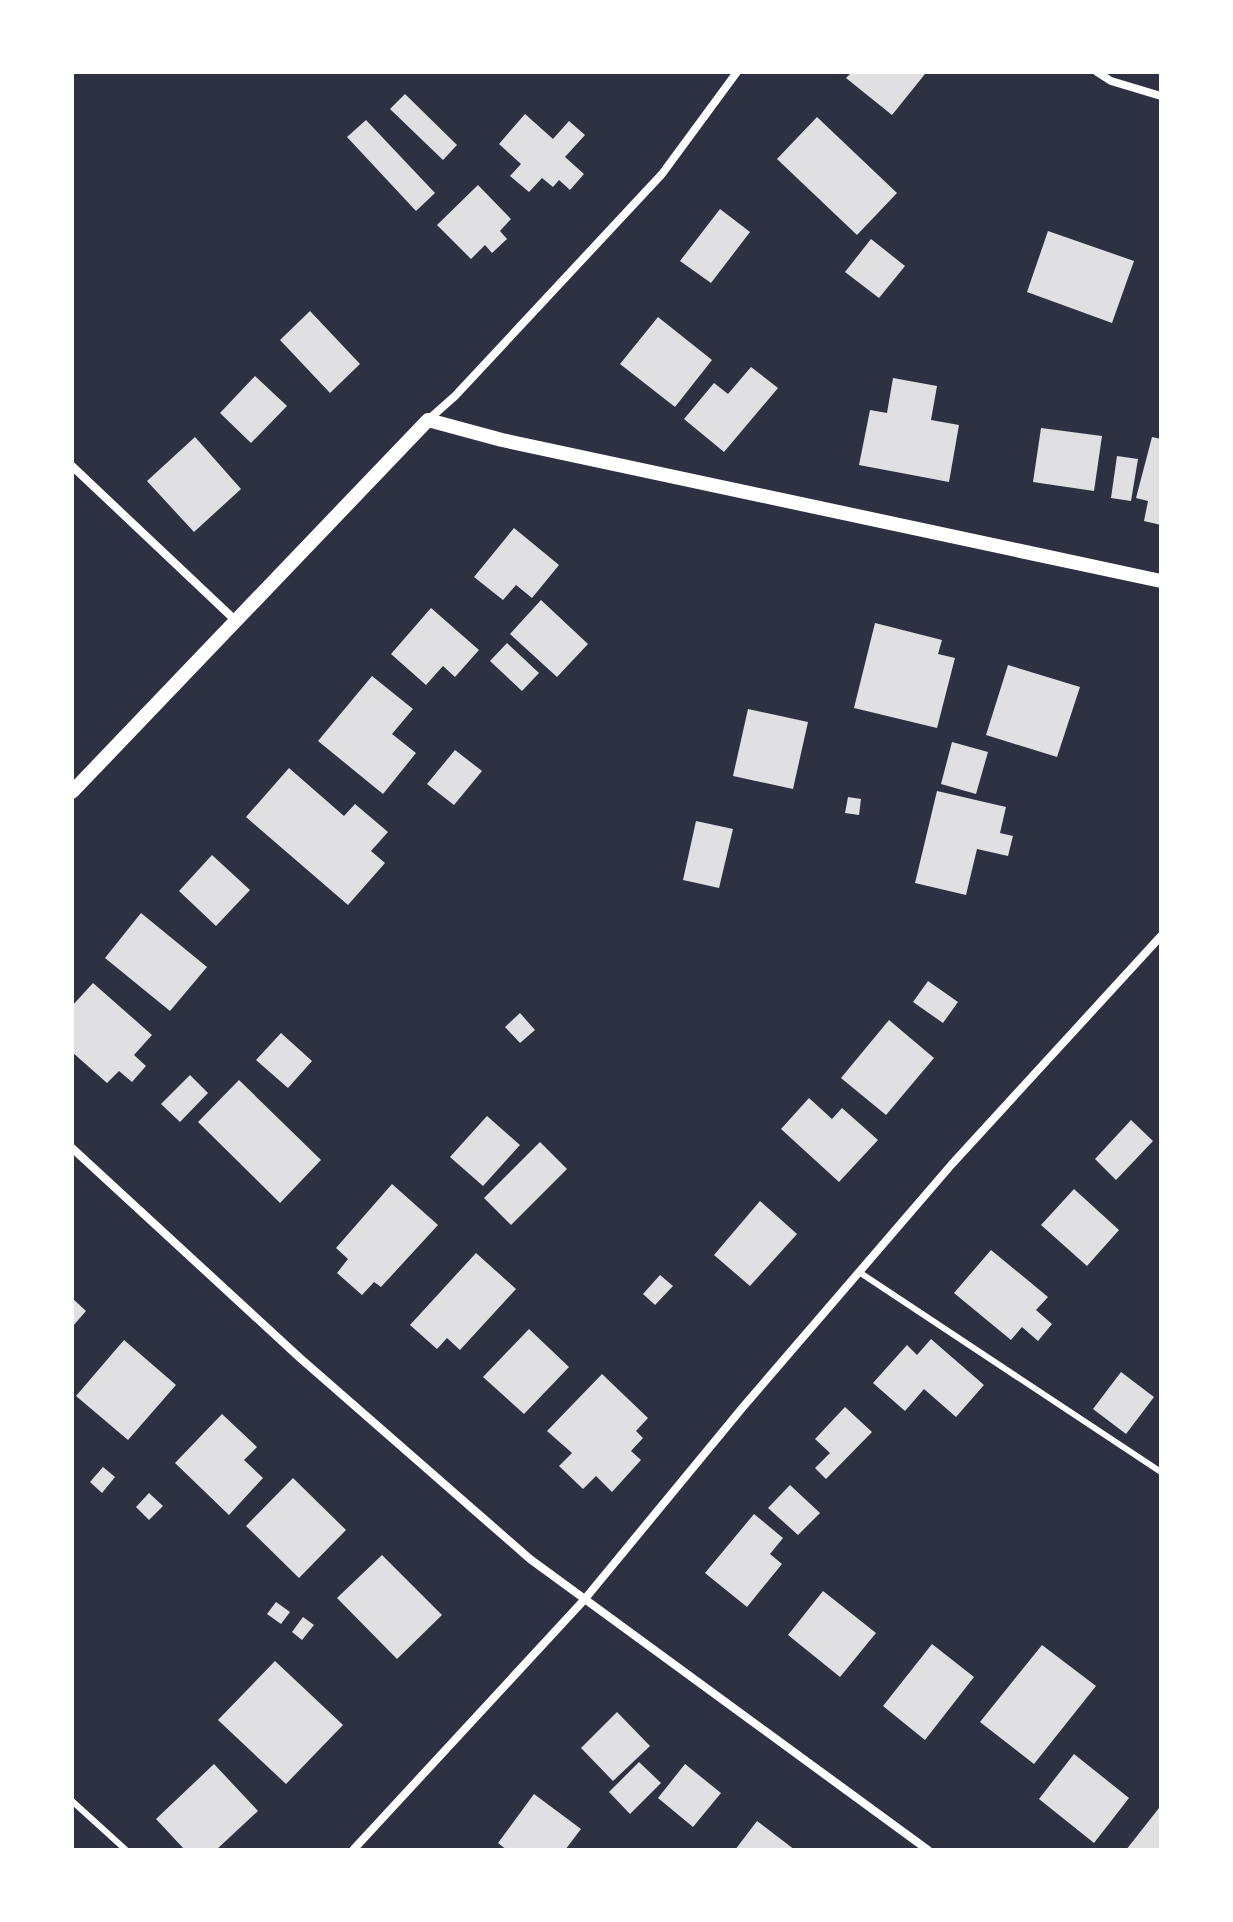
<svg xmlns="http://www.w3.org/2000/svg" width="1233" height="1922" viewBox="0 0 1233 1922" font-family="Figtree,sans-serif">
<rect width="100%" height="100%" fill="#2d3142"/>
<g fill="#e0e0e3">
<polygon points="852,72 923,72 925,74 892,115 846,78"/>
<polygon points="405,94 457,145 443,160 390,109"/>
<polygon points="525,114 553,139 569,121 585,135 565,157 584,174 570,190 559,180 553,187 542,178 529,192 510,176 521,164 499,144"/>
<polygon points="817,117 897,193 857,235 777,159"/>
<polygon points="366,120 435,193 416,211 347,137"/>
<polygon points="478,185 511,219 500,231 507,239 492,253 485,245 471,259 437,225"/>
<polygon points="720,209 750,232 711,283 680,261"/>
<polygon points="1048,231 1134,261 1112,323 1027,292"/>
<polygon points="871,239 905,266 879,298 845,272"/>
<polygon points="310,311 360,364 330,393 280,340"/>
<polygon points="658,317 712,360 675,407 620,364"/>
<polygon points="751,367 778,388 724,452 684,419 714,383 728,394"/>
<polygon points="255,376 287,406 251,443 220,413"/>
<polygon points="893,378 937,386 931,420 959,425 949,482 859,465 870,410 887,413"/>
<polygon points="1041,428 1102,436 1094,491 1033,482"/>
<polygon points="195,437 241,489 194,532 147,481"/>
<polygon points="1152,437 1161,439 1161,525 1144,521 1148,501 1136,498"/>
<polygon points="1117,456 1138,459 1131,501 1111,498"/>
<polygon points="514,528 559,565 532,598 516,585 503,600 474,577"/>
<polygon points="541,600 588,644 557,677 510,634"/>
<polygon points="431,608 479,650 455,677 443,666 426,685 391,654"/>
<polygon points="875,623 942,640 938,654 955,658 937,728 854,708"/>
<polygon points="507,643 539,673 522,691 490,661"/>
<polygon points="1008,665 1080,687 1057,757 986,735"/>
<polygon points="372,676 413,709 392,734 416,753 383,794 318,741"/>
<polygon points="748,709 808,722 793,789 733,776"/>
<polygon points="952,742 988,752 976,794 941,784"/>
<polygon points="455,750 482,771 454,805 427,784"/>
<polygon points="289,768 344,816 355,804 388,832 371,851 385,863 348,905 246,817"/>
<polygon points="937,791 1006,807 1000,833 1013,836 1008,856 977,849 966,895 915,883"/>
<polygon points="848,797 861,799 859,815 845,813"/>
<polygon points="696,821 733,829 719,888 683,880"/>
<polygon points="212,855 250,890 216,926 179,891"/>
<polygon points="141,913 207,967 170,1011 105,958"/>
<polygon points="928,981 958,1002 943,1023 913,1002"/>
<polygon points="93,983 152,1035 134,1055 146,1066 132,1082 119,1071 107,1083 72,1052 72,1006"/>
<polygon points="520,1013 535,1030 520,1043 505,1027"/>
<polygon points="889,1020 934,1058 886,1115 841,1078"/>
<polygon points="281,1033 312,1061 288,1088 256,1060"/>
<polygon points="190,1075 208,1093 180,1122 161,1104"/>
<polygon points="239,1080 321,1160 280,1203 198,1122"/>
<polygon points="809,1098 832,1119 842,1108 878,1140 839,1182 781,1129"/>
<polygon points="487,1116 520,1145 483,1186 450,1157"/>
<polygon points="1131,1120 1153,1141 1116,1180 1095,1159"/>
<polygon points="540,1142 567,1169 511,1225 484,1198"/>
<polygon points="392,1184 438,1225 381,1287 374,1282 362,1295 337,1273 348,1259 336,1248"/>
<polygon points="1074,1189 1119,1230 1087,1266 1041,1225"/>
<polygon points="760,1201 797,1234 750,1286 714,1255"/>
<polygon points="991,1250 1048,1297 1036,1310 1052,1324 1038,1341 1022,1327 1011,1340 954,1293"/>
<polygon points="476,1253 516,1289 460,1350 447,1338 437,1349 410,1325"/>
<polygon points="660,1275 673,1286 655,1305 643,1294"/>
<polygon points="72,1298 86,1311 72,1327"/>
<polygon points="529,1329 569,1367 524,1414 483,1377"/>
<polygon points="931,1339 984,1385 956,1417 924,1389 905,1411 873,1383 907,1345 917,1355"/>
<polygon points="124,1340 176,1385 128,1440 76,1396"/>
<polygon points="1121,1372 1154,1397 1126,1434 1093,1409"/>
<polygon points="602,1374 648,1418 636,1431 643,1438 631,1451 641,1460 612,1492 596,1476 583,1489 559,1466 572,1453 547,1431"/>
<polygon points="845,1407 872,1432 826,1479 815,1468 830,1453 815,1439"/>
<polygon points="222,1414 257,1447 244,1460 263,1478 229,1515 175,1463"/>
<polygon points="103,1467 115,1477 102,1493 90,1482"/>
<polygon points="293,1478 346,1530 299,1578 246,1526"/>
<polygon points="790,1485 820,1513 798,1535 768,1508"/>
<polygon points="149,1493 163,1506 149,1520 136,1507"/>
<polygon points="754,1514 783,1538 770,1554 782,1564 747,1607 705,1573"/>
<polygon points="382,1555 442,1615 397,1659 337,1598"/>
<polygon points="823,1591 876,1633 840,1677 788,1635"/>
<polygon points="276,1602 290,1612 281,1624 267,1614"/>
<polygon points="303,1617 314,1625 302,1640 292,1632"/>
<polygon points="932,1644 974,1677 925,1740 883,1706"/>
<polygon points="1042,1645 1096,1686 1034,1764 980,1722"/>
<polygon points="275,1661 343,1725 286,1784 218,1720"/>
<polygon points="617,1712 650,1746 613,1781 581,1748"/>
<polygon points="1074,1754 1129,1798 1094,1843 1039,1799"/>
<polygon points="639,1762 661,1783 630,1814 609,1792"/>
<polygon points="214,1764 258,1811 216,1850 185,1850 156,1819"/>
<polygon points="685,1764 721,1793 693,1827 658,1798"/>
<polygon points="534,1794 581,1829 565,1850 507,1850 498,1843"/>
<polygon points="1159,1808 1161,1850 1126,1850"/>
<polygon points="757,1821 795,1850 735,1850"/>
</g>
<g fill="none" stroke-linecap="round" stroke-linejoin="round">
<g stroke="#fff" stroke-width="6">
<polyline points="859,1272 1161,1472"/>
<polyline points="72,1801 126,1850"/>
</g>
<g stroke="#fff" stroke-width="8">
<polyline points="1097,72 1111,81 1161,96"/>
<polyline points="428,420 455,396 662,174 737,72"/>
<polyline points="72,466 236,621"/>
<polyline points="72,1148 300,1358 530,1559 928,1850"/>
<polyline points="353,1850 584,1600 743,1407 952,1164 1161,936"/>
</g>
<polyline stroke="#fff" stroke-width="14" points="72,792 428,420 502,440 1161,581"/>
</g>
<rect width="1233" height="1922" fill="none" stroke="#ffffff" stroke-width="148"/>
</svg>
